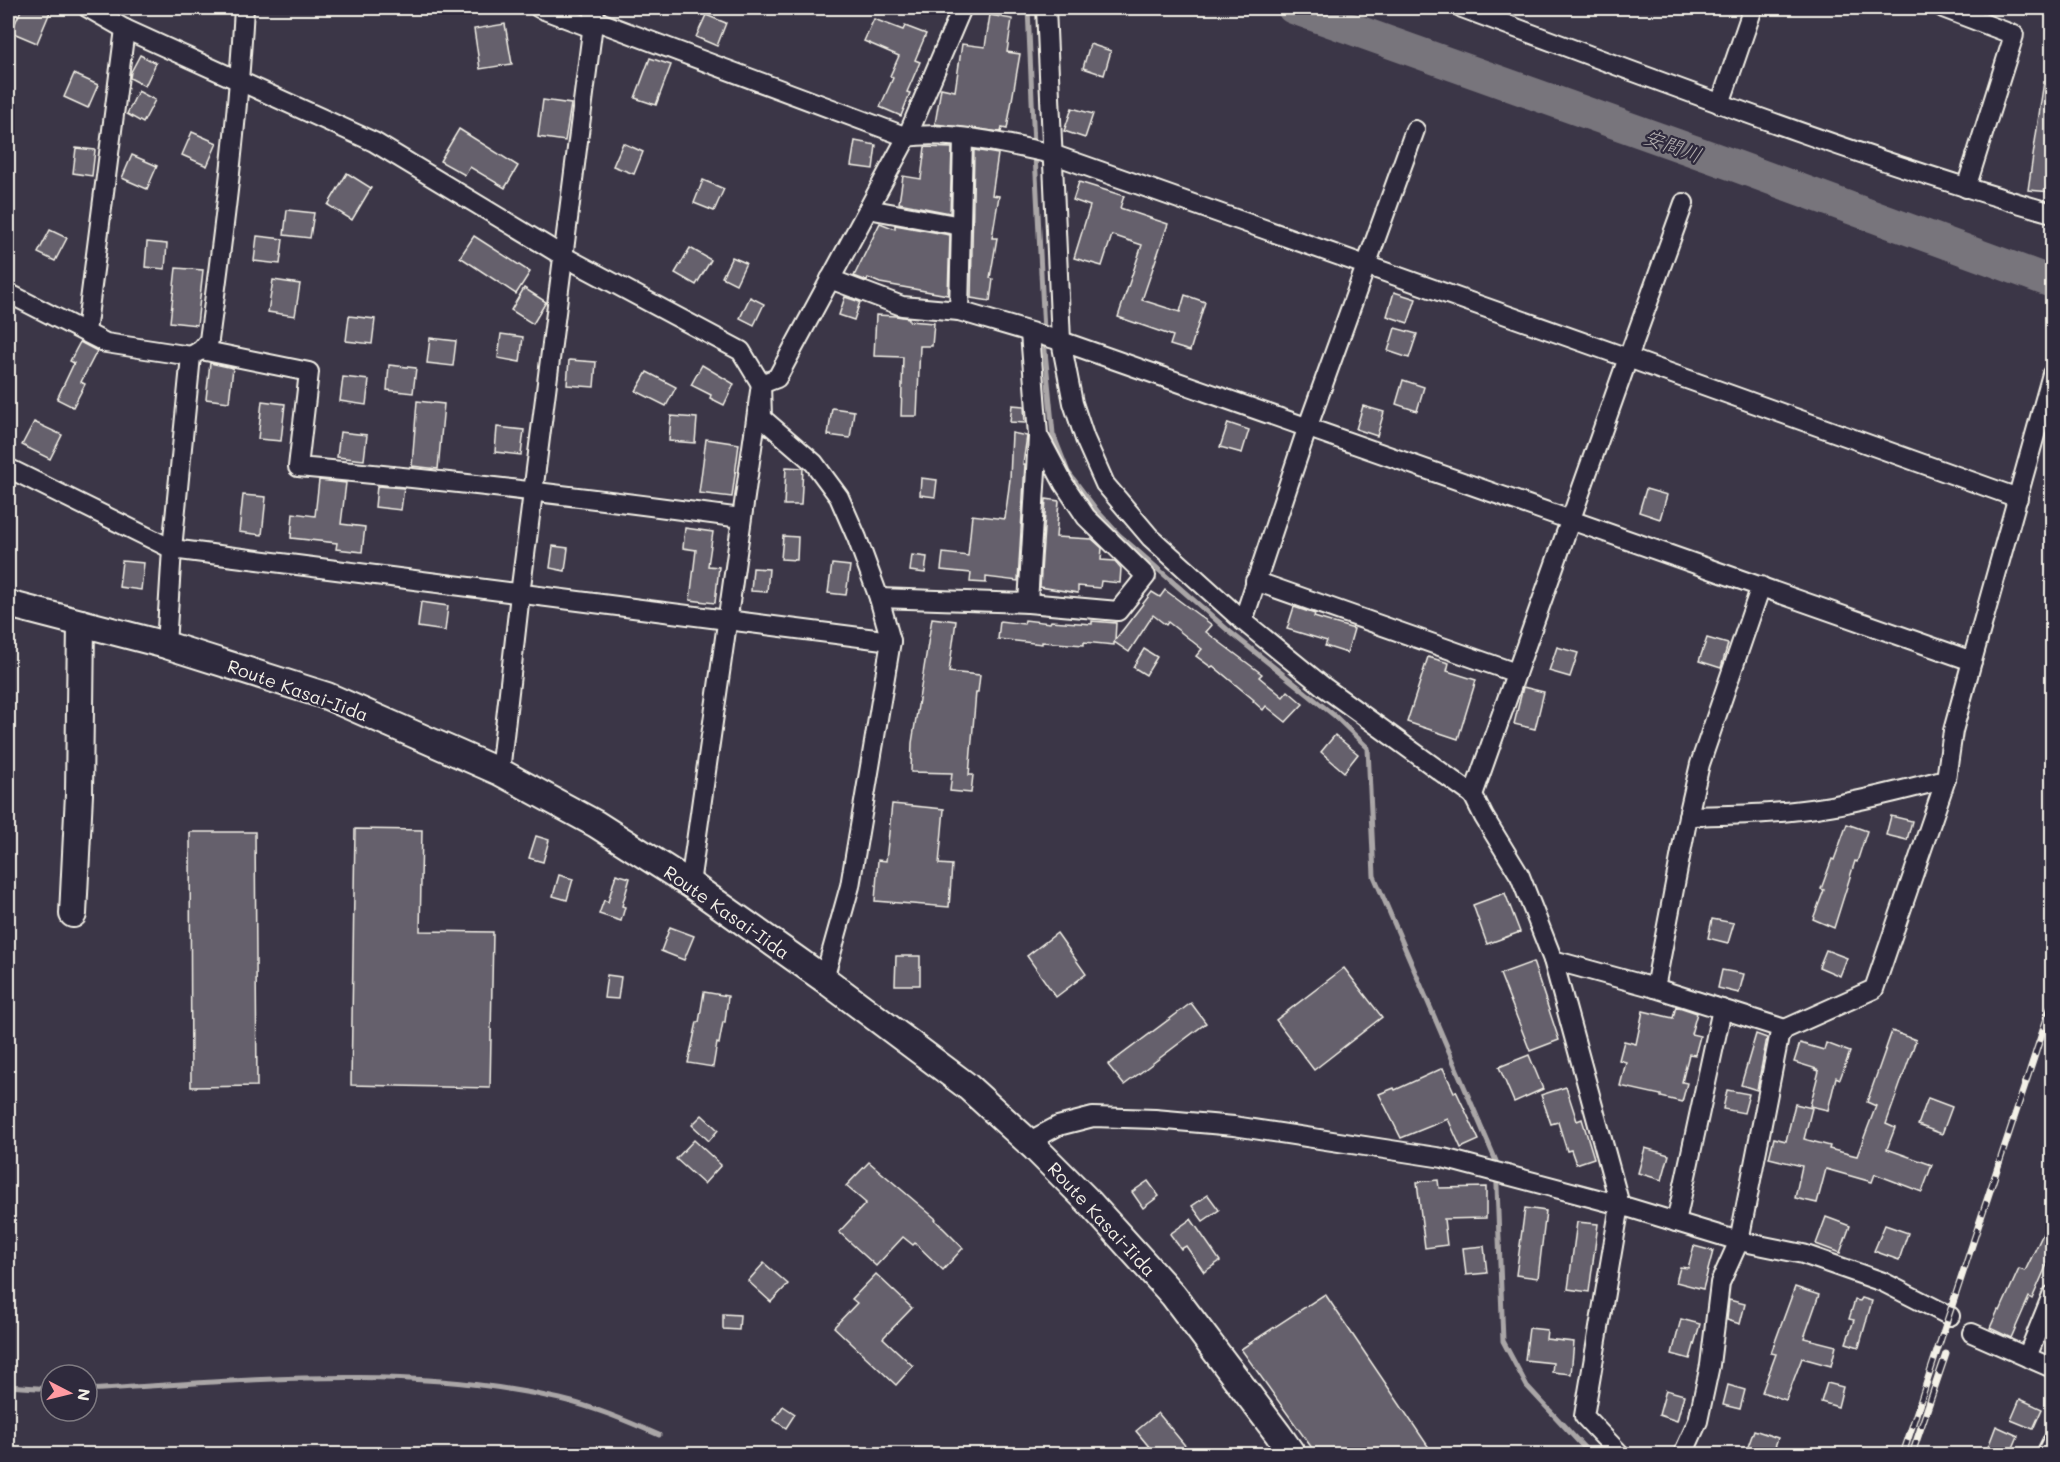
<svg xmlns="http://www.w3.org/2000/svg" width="2060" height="1462" viewBox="0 0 2060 1462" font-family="Mali,'Klee One',sans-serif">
<rect width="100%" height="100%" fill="#3b3647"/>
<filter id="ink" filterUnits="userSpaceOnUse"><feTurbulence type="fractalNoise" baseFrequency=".0167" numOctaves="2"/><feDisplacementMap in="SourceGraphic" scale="12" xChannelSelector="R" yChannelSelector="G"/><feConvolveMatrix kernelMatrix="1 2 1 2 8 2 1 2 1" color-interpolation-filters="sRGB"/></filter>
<g filter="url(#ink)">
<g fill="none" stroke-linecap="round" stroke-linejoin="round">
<g stroke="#aaa6a7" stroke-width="5">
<polyline points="1028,8 1034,146"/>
<polyline points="1035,155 1044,331"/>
<polyline points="1044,341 1053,434 1068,472 1098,512 1119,535 1230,632 1335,716 1368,748 1374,876 1496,1161 1503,1341 1527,1386 1590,1454"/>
<polyline points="8,1386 51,1389"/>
<path d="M87 1390C244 1381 405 1363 560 1399 594 1407 627 1421 659 1435"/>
</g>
<polyline stroke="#78747b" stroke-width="32" points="1293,8 1736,166 2052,282"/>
</g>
<g fill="#65616c" stroke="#f4f1e8" stroke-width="1.5">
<polygon points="22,8 40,8 50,12 37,43 11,32"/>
<polygon points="706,15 726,23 717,46 696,37"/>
<polygon points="990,15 1012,19 1007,52 1020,54 1007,129 1002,128 1001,132 935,124 941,88 955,91 962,44 985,47"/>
<polygon points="874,19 903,30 905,26 926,34 915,60 920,62 907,92 910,93 901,116 880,107 893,78 890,76 899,56 864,41"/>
<polygon points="505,24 512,64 480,69 474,29"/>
<polygon points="1090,44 1111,51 1104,75 1083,68"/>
<polygon points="140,55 156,63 145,86 130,78 131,72"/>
<polygon points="650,58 671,65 656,105 635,98"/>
<polygon points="74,74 98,85 88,108 64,97"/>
<polygon points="2044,81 2052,81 2052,192 2028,190"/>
<polygon points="138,91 155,100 143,123 127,114"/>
<polygon points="543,100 571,104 565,141 538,137"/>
<polygon points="1072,108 1093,114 1085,138 1064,131"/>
<polygon points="459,129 518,166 505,188 470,167 465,175 440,161"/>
<polygon points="192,132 217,143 207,166 182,155"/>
<polygon points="855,141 876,145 873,169 851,166"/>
<polygon points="623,143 643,152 634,174 613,166"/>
<polygon points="925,147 952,148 950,213 899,203 903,176 921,179"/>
<polygon points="76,148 95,150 92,176 73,173"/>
<polygon points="974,150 998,154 992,195 999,196 992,238 997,238 990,278 993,279 990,301 971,298"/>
<polygon points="132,155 157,166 147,189 122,178"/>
<polygon points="347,173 371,188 352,220 328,205"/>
<polygon points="703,180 724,189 714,211 694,203"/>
<polygon points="1079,182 1124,196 1120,208 1168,224 1142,300 1180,312 1185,295 1205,302 1190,351 1170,345 1173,336 1118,317 1142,245 1112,235 1102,266 1074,258 1090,206 1073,200"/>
<polygon points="287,210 314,213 310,238 284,235"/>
<polygon points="880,223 895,229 895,225 950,235 948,295 880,283 868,278 867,281 854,276"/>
<polygon points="50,230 67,238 55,261 38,253"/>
<polygon points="257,236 283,239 280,264 254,261"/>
<polygon points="474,236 530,272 516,294 460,257"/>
<polygon points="147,242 167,244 165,269 145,267"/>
<polygon points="690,248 711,260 696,285 675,273"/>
<polygon points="732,257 746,263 736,284 722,277"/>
<polygon points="176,268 203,270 197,325 170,322"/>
<polygon points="273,280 300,284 295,316 268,312"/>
<polygon points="524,288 546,302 533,324 511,310"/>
<polygon points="1394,292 1416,299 1408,323 1387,316"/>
<polygon points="750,297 764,304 754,325 740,318"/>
<polygon points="845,297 860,302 854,320 839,315"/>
<polygon points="876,315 896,316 909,318 909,321 934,323 932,346 920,346 917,416 901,416 903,357 874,356"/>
<polygon points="349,316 375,319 372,344 346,341"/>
<polygon points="1395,328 1417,334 1409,358 1388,351"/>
<polygon points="501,334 523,337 520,362 498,358"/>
<polygon points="430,338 456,341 453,366 427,363"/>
<polygon points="80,342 97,351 81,382 85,384 73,407 57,399 74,363 70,361"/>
<polygon points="569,360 596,362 594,387 567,385"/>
<polygon points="210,363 233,368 229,402 206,399"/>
<polygon points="389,365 416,368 413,393 387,390"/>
<polygon points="702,365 734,384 724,405 710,398 711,395 691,385"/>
<polygon points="647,372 676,387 666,406 636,391"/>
<polygon points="343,377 369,380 366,405 340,401"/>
<polygon points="1403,380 1424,387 1417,411 1396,404"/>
<polygon points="262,401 285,404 281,441 258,439"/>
<polygon points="417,401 444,404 438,469 412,466"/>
<polygon points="1012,405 1024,406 1025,423 1010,422"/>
<polygon points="1363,406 1384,412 1377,436 1356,429"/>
<polygon points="832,408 854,411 850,438 828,435"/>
<polygon points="671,416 697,418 695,443 669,441"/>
<polygon points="34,422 62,435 50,459 22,445"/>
<polygon points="1228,423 1249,430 1242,453 1220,447"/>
<polygon points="497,427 524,430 521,455 495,452"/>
<polygon points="340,432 367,435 364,460 337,457"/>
<polygon points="1012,433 1027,436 1023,464 1025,464 1018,581 986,577 986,583 970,582 971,573 941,570 943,553 968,556 972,515 1005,519 1010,479"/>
<polygon points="706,439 739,444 732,497 699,493"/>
<polygon points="786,467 803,468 801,505 784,505"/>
<polygon points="921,478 937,480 935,497 920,495"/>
<polygon points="319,480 346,483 341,524 365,527 362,552 336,549 337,543 291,538 293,513 315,516"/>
<polygon points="377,486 404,488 401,510 375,507"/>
<polygon points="1646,489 1667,495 1660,519 1639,512"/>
<polygon points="243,495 266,497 262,535 239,532"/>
<polygon points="1046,499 1059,501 1056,537 1092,539 1102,548 1101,560 1115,561 1121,568 1120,583 1101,581 1100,588 1078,586 1078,593 1040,587"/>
<polygon points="685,528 713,532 708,566 719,567 715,603 690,600 696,550 683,548"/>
<polygon points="783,536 798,537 797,560 781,559"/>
<polygon points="553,546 568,548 565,571 550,568"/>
<polygon points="912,555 927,557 925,573 910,571"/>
<polygon points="122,561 144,563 141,590 119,587"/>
<polygon points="832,564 850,566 846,595 828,593"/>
<polygon points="753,568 769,569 767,592 751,591"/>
<polygon points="1165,590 1212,625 1206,632 1262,674 1259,677 1283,697 1288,691 1303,704 1286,722 1266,706 1263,710 1253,701 1254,700 1213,666 1211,667 1196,656 1202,649 1168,622 1166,625 1153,615 1129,652 1114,642 1114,645 1084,642 1084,645 1042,642 1042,644 998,639 1000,621 1024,624 1025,620 1050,623 1051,621 1092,624 1092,621 1116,623 1115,640 1152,592 1160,597"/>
<polygon points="421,602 448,606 445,631 418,627"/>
<polygon points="1294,607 1315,614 1314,617 1354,629 1347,653 1325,646 1327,641 1287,629"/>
<polygon points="932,618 956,621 949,672 980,675 978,692 976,692 969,775 973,775 971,793 950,791 952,773 911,772 912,743"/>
<polygon points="1707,638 1728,644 1721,668 1699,661"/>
<polygon points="1557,647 1578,653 1570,677 1549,671"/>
<polygon points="1144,649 1157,657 1146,675 1133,667"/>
<polygon points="1428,657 1449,663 1447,671 1476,680 1458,739 1407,722"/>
<polygon points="1523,687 1544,692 1535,729 1514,724"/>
<polygon points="1335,735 1358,754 1344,772 1321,752"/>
<polygon points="892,804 944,809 939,864 952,865 949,907 875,901 878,860 886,861"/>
<polygon points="1891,816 1912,821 1907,840 1886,835"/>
<polygon points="1847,824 1867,831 1857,862 1855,861 1834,928 1813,919 1824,890 1821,889 1832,859 1834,860"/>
<polygon points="355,829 422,830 420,931 493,932 490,1088 351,1085"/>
<polygon points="190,832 255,832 257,1086 191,1087"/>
<polygon points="536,836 549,840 543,862 529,858"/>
<polygon points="616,874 630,878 622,906 625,907 621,921 599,914 604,900 608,902"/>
<polygon points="559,875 573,879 567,900 553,896"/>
<polygon points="1505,893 1520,932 1487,944 1473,905"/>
<polygon points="1712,919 1734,923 1728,943 1708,938"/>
<polygon points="670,927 694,936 684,960 661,951"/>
<polygon points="1057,933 1086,974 1056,997 1027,956"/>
<polygon points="1826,950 1847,958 1840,976 1819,967"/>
<polygon points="896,956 920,956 920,985 895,985"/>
<polygon points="1533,962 1559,1040 1530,1051 1500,974"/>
<polygon points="1344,968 1382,1017 1314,1070 1276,1020"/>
<polygon points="1722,970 1744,974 1739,993 1718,988"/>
<polygon points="607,975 621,977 618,999 604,998"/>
<polygon points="704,992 728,996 725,1022 723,1022 719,1044 717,1043 713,1067 688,1063 697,1022 699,1022"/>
<polygon points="1191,1003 1206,1023 1124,1085 1108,1065"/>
<polygon points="1676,1006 1697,1013 1691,1034 1700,1036 1695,1055 1689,1054 1682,1082 1687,1083 1682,1102 1661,1097 1661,1095 1620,1086 1626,1062 1619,1060 1624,1041 1636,1044 1643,1011 1673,1018"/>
<polygon points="1892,1031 1916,1040 1886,1124 1895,1128 1887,1149 1932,1165 1922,1192 1875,1174 1872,1182 1826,1169 1817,1203 1795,1198 1802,1166 1769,1158 1774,1138 1786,1141 1795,1104 1812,1108 1804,1139 1830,1146 1829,1149 1857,1156 1876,1106 1867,1102"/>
<polygon points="1756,1034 1767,1038 1757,1090 1741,1085"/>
<polygon points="1800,1043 1824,1050 1826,1043 1850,1052 1840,1079 1836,1077 1828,1110 1810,1106 1819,1071 1816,1070 1817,1069 1794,1062"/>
<polygon points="1529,1055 1543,1089 1514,1102 1499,1067"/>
<polygon points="1443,1068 1454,1092 1456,1091 1479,1140 1461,1148 1448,1119 1401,1138 1379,1094 1394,1088 1395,1090"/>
<polygon points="1566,1087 1577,1121 1582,1119 1594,1158 1576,1164 1571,1150 1567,1151 1558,1122 1551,1124 1541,1095"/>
<polygon points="1727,1090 1749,1094 1744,1113 1723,1109"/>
<polygon points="1928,1098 1952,1107 1942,1134 1918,1125"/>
<polygon points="702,1115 718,1130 709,1141 692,1125"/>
<polygon points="694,1140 721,1165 704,1184 676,1159"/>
<polygon points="1645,1148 1669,1155 1662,1180 1638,1173"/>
<polygon points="869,1162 936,1219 935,1220 963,1248 943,1270 915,1243 913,1245 903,1237 876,1266 839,1232 866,1203 846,1186"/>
<polygon points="1438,1180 1439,1188 1486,1187 1486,1218 1444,1219 1447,1245 1425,1248 1417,1182"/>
<polygon points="1148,1181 1159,1196 1143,1208 1132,1192"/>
<polygon points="1208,1195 1219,1210 1203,1221 1192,1206"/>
<polygon points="1525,1208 1546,1211 1538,1278 1516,1275"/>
<polygon points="2052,1215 2052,1264 2048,1262 2032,1299 2029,1297 2011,1338 1990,1328 1998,1310 2000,1311 2019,1269 2025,1271"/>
<polygon points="1826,1217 1850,1226 1840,1253 1816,1244"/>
<polygon points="1191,1219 1220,1261 1204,1272 1186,1246 1181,1249 1170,1234"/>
<polygon points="1577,1222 1598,1224 1589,1292 1568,1289"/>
<polygon points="1885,1225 1908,1233 1899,1260 1874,1251"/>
<polygon points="1484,1246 1487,1273 1466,1275 1463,1248"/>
<polygon points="1694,1246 1713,1251 1703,1289 1676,1282 1680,1267 1688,1268"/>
<polygon points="764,1263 788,1284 771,1302 748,1281"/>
<polygon points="876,1274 912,1308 883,1338 913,1366 896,1385 834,1327 857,1303 852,1299"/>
<polygon points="1795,1287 1819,1295 1804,1338 1836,1346 1831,1366 1802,1358 1786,1400 1762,1392 1776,1354 1771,1353"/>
<polygon points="1325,1294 1434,1455 1317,1455 1241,1349"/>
<polygon points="1862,1298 1872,1301 1859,1347 1846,1343 1854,1320 1849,1319 1855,1300 1860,1301"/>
<polygon points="1729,1300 1745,1304 1740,1324 1727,1320"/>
<polygon points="723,1314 740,1315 739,1330 723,1329"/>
<polygon points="1681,1319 1700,1324 1690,1359 1672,1354"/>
<polygon points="1529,1328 1547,1330 1546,1339 1574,1342 1571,1374 1552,1372 1553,1363 1525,1360"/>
<polygon points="1827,1383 1843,1387 1838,1407 1821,1402"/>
<polygon points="1728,1385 1745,1390 1740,1409 1723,1405"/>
<polygon points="1666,1390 1684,1395 1677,1421 1659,1415"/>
<polygon points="2020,1399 2042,1409 2033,1429 2011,1420"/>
<polygon points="783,1406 795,1414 786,1428 774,1420"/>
<polygon points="1158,1413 1193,1455 1156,1455 1136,1431"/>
<polygon points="1996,1426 2018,1436 2010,1455 1988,1447"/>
<polygon points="1754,1430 1778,1438 1772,1455 1745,1455"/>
</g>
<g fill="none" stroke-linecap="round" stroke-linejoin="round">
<defs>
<g id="street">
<polyline points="88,8 125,29 374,142 563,256 741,351 761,384 762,418 814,463 839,497 857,538 879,598 891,641 850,886 824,979"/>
<polyline points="539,8 592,28"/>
<polyline points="1046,8 1061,341 1073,403 1085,439 1105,484 1150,537 1243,621 1324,687 1473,795"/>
<path d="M1462 8C1657 80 1852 156 2052 213"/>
<polyline points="1943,8 2014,35 1966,188"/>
<path d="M594 20 907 137C947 130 1012 145 1052 154L1628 358 1473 795 1484 817 1520 876 1553 960 1620 1205 1584 1416 1620 1454"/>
<polyline points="1720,104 1753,8"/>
<polyline points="1684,203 1628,358 2018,498"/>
<polyline points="868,209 961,226"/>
<polyline points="830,279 902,306 959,311 1061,341 1972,661 2052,374"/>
<polyline points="8,293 106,343 191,356"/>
<polyline points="959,311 963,139"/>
<polyline points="86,332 125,29"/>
<path d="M201 350 309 372 298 467C446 480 593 498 741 518"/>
<polyline points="8,468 172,549 891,641"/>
<polyline points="1255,581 1516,673"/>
<polyline points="879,598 1028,603 1118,611 1146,576 1086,517 1064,484 1038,435 1030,333"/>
<polyline points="1028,603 1038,437"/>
<polyline points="1243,621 1308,426 1415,130"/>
<path d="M166 645 172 549 191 356 201 350 209 340C224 229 238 119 244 8"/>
<polyline points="500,772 520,594 595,8"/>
<path d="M1688 816C1735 815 1783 814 1830 806 1869 799 1908 789 1946 779"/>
<polyline points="690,884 761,384 777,378 907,137 962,8"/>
<polyline points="1553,960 1655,988 1785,1029"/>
<polyline points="1655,988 1688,816 1700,764 1761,586"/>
<polyline points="1028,1142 1058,1126 1093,1117 1155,1119 1234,1126 1443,1158 1620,1205 1739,1241 1803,1254 1883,1282 1950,1316"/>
<polyline points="1676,1222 1722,1009"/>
<polyline points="1972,1333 2052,1368"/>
<polyline points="2027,1357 2052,1295"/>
<polyline points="1683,1454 1698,1421 1710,1365 1720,1283 1739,1241 1779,1037 1785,1029 1874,989 1946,779 1953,731 1972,661"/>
<polyline points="2046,1454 2052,1442"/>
</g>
<g id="secondary">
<polyline points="8,604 166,645 327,696 500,772 596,824 690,884 824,979 967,1086 1035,1148 1089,1202 1173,1295 1278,1434 1292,1454"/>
<polyline points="73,914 79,794 81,623"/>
</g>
</defs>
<use href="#street" stroke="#f4f1e8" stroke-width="22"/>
<use href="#secondary" stroke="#f4f1e8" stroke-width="30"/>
<use href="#street" stroke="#2f2a3d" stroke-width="18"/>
<use href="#secondary" stroke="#2f2a3d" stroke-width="26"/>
<defs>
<g id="rail">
<polyline points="1903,1454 2052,1003"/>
<polyline points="1912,1454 1946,1354"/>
</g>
</defs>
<use href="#rail" stroke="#f4f1e8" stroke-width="7"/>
<use href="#rail" stroke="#2f2a3d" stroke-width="4.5" stroke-dasharray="14" stroke-linecap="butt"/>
</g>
</g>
<g text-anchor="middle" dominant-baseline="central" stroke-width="4.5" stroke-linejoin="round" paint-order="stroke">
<g font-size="18" fill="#f4f1e8" stroke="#2f2a3d">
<text transform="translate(298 690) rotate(20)">Route Kasai-Iida</text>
<text transform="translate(727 912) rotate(35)">Route Kasai-Iida</text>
<text transform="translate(1102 1219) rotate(47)">Route Kasai-Iida</text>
</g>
<g font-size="20" font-style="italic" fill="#b6b2b2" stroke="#2f2a3d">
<text transform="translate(1673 145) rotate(20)">安間川</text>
</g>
</g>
<rect width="2060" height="1462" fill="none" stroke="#2f2a3d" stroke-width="30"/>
<rect x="15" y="15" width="2030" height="1432" fill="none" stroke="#f4f1e8" stroke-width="2" filter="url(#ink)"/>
<g transform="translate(69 1393) rotate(97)"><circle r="28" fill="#2f2a3d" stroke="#7e7a81" stroke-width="1.5"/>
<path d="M0-4.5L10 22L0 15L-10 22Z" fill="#ff9aa2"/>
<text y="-9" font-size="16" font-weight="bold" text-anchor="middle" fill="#f4f1e8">N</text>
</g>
</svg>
